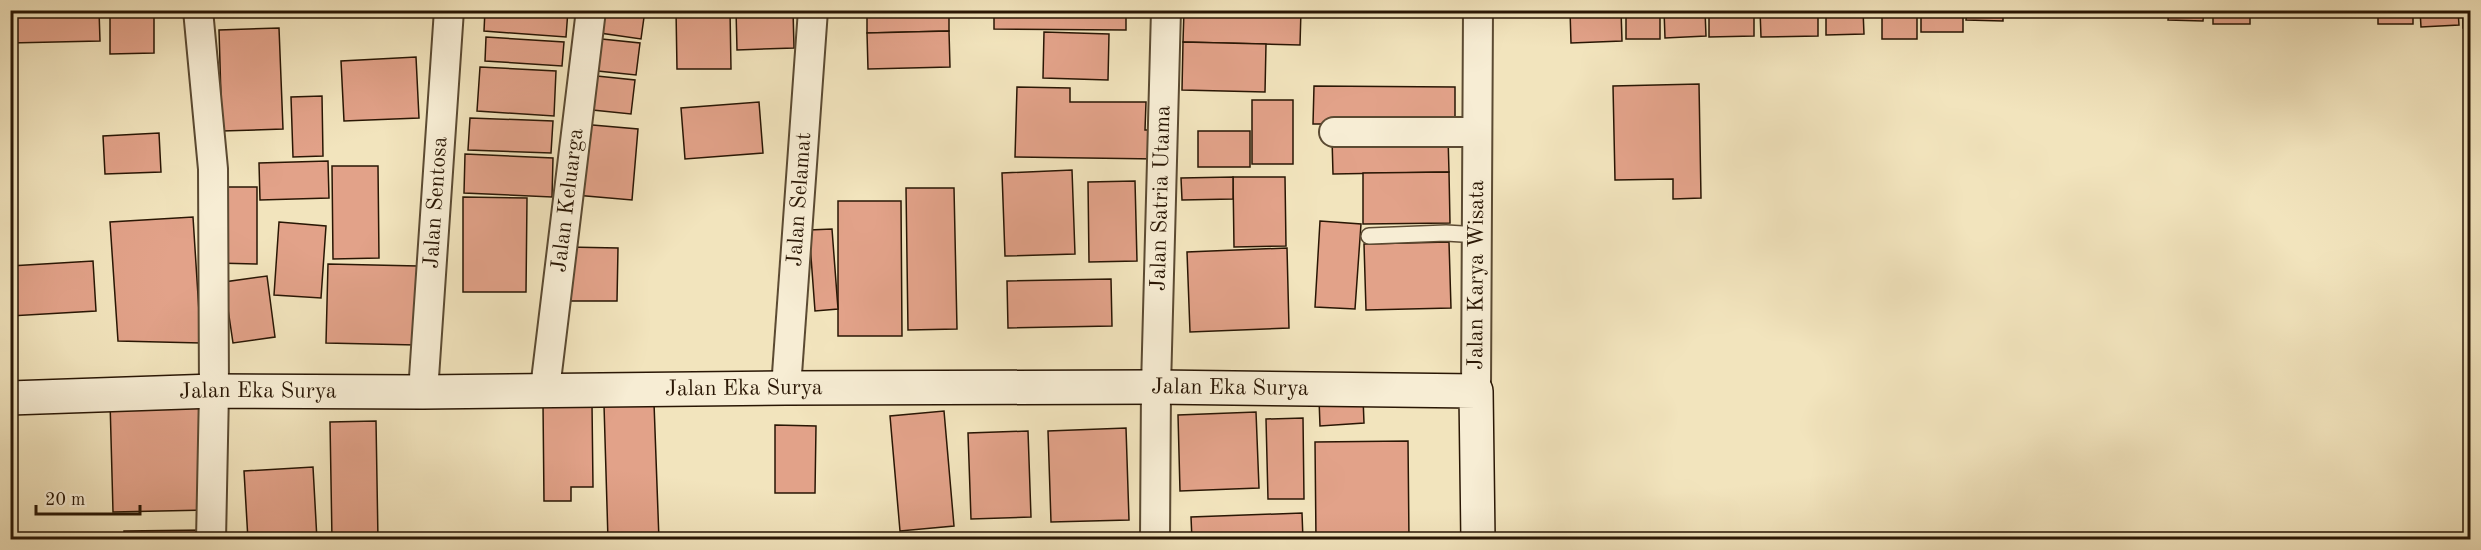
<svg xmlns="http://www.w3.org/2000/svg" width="2481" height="550" viewBox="0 0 2481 550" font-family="'Old Standard TT',serif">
<rect width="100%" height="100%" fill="#f2e4bd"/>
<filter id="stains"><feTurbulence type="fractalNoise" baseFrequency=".00333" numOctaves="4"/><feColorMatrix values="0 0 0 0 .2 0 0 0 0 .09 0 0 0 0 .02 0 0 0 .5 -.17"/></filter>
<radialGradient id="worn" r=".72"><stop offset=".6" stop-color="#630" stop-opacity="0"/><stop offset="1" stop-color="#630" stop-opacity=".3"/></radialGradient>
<g fill="#e2a289" stroke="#291604" stroke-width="1.5">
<polygon points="10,10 99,10 100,41 10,43"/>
<polygon points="110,10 154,10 154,53 110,54"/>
<polygon points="485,10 568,10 566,37 484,31"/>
<polygon points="596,10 645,10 641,39 593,32"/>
<polygon points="676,10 730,10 731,69 677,69"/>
<polygon points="736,10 793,10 794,48 737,50"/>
<polygon points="867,10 949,10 949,31 867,33"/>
<polygon points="994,10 1126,10 1126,30 994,29"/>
<polygon points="1184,10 1301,10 1300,45 1183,42"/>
<polygon points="1570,10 1621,10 1622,41 1571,43"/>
<rect x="1626" y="10" width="34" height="29"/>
<polygon points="1664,10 1705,10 1706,36 1665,38"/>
<polygon points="1709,10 1754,10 1754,36 1709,37"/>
<polygon points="1760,10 1818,10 1818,36 1761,37"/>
<polygon points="1826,10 1863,10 1864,34 1826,35"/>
<rect x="1882" y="10" width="35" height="29"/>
<rect x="1921" y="10" width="42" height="22"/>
<polygon points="1967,10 2003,10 2003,21 1966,20"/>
<polygon points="2009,10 2041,10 2041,12 2009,13"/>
<polygon points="2046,10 2079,10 2079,12 2046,13"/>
<polygon points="2084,10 2123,10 2123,13 2084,14"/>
<polygon points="2169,10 2204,10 2203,21 2168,20"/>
<rect x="2213" y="10" width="37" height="14"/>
<polygon points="2296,10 2329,10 2329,15 2296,17"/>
<rect x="2334" y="10" width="38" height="6"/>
<rect x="2378" y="10" width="35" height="14"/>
<polygon points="2420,10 2458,10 2459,25 2421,27"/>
<polygon points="2463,10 2470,10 2470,27 2463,28"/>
<polygon points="279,28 283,129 222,131 219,30"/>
<polygon points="949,31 950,67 868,69 867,33"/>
<polygon points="1044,32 1109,34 1108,80 1043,78"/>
<polygon points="486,37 564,42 562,66 485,61"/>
<polygon points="592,38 640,43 636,75 588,70"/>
<polygon points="1183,42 1266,44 1265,92 1182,90"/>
<polygon points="416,57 419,118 344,121 341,61"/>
<polygon points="480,67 556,71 554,116 477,111"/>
<polygon points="587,75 635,80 631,114 583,109"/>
<polygon points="1699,84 1701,198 1673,199 1673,179 1615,180 1613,86"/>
<polygon points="1314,86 1455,87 1455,124 1313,124"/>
<polygon points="1017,87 1070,88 1070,102 1146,102 1145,130 1157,130 1157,159 1015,157"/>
<polygon points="322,96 323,156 293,157 291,97"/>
<rect x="1252" y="100" width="41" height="64"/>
<polygon points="759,102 763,153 685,159 681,108"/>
<polygon points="470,118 553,121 551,153 468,150"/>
<polygon points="581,124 638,129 632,200 575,195"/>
<rect x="1198" y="131" width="52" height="36"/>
<polygon points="159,133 161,172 105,174 103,136"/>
<polygon points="1448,136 1449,172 1333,174 1332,138"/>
<polygon points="465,154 553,158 552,197 464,193"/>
<polygon points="328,161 329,198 260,200 259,163"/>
<polygon points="332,166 378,166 379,258 333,259"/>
<polygon points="1072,170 1075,254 1005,256 1002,173"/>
<polygon points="1449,172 1450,223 1363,224 1363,173"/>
<polygon points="1233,177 1285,177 1286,246 1234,247"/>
<polygon points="1233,177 1233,199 1182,200 1181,178"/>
<polygon points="1135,181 1137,261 1089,262 1088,182"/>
<polygon points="216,187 257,187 257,264 216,263"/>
<polygon points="906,188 954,188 957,329 908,330"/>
<polygon points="463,197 527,198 526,292 463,292"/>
<polygon points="838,201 901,201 902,336 838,336"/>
<polygon points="193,217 201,343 118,341 110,222"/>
<polygon points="1320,221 1361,224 1355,309 1315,307"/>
<polygon points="279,222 326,226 321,298 274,295"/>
<polygon points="832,229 838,309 815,311 809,230"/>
<polygon points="1449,242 1451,308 1366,310 1364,244"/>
<polygon points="567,247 618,248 617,301 566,301"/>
<polygon points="1287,248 1289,328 1190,332 1187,252"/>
<polygon points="93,261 96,311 10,316 10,266"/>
<polygon points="328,264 418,266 416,345 326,343"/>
<polygon points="267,276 275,337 233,343 224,282"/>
<polygon points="1111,279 1112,326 1008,328 1007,281"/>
<polygon points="1363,397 1364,423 1320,426 1319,399"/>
<polygon points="204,398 208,510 113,512 110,401"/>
<polygon points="654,403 659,540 608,540 604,405"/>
<polygon points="543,404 592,404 593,487 571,487 571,501 544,501"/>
<polygon points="944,411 954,526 900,531 890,416"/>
<polygon points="1256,412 1259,488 1180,491 1178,415"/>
<polygon points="1303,418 1304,499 1268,499 1266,419"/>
<polygon points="376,421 378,540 332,540 330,422"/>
<polygon points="775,425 816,426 815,493 775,493"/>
<polygon points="1126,428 1129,520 1051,522 1048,431"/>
<polygon points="1028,431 1031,517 971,519 968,433"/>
<polygon points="1408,441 1409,540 1316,540 1315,442"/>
<polygon points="313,467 317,540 248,540 244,471"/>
<polygon points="1302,513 1303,540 1192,540 1191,517"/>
<polygon points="206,530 206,540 124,540 124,531"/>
<rect x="913" y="538" width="68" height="2"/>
</g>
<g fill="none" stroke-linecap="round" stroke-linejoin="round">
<defs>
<polyline id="lane" points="1369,236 1446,233 1479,235"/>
<g id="street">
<polyline points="198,10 213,169 214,391 211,540"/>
<polyline points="1334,132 1476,132"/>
<path id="s1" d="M786 388 813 10"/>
<path id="s2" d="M545 389 591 10"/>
<path id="s3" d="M1476 391 1478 10"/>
<path id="s4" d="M423 392 449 10"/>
<path id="s5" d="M1155 540 1156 387 1166 10"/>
</g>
<g id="secondary">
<path id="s6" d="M10 398 214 391 423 392 786 388 1156 387 1476 391 1478 540"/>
</g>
</defs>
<use href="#lane" stroke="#5b4a32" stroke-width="18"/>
<use href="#street" stroke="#5b4a32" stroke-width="32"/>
<use href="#secondary" stroke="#291604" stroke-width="36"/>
<use href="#lane" stroke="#f7edd4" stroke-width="15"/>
<use href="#street" stroke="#f7edd4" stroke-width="28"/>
<use href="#secondary" stroke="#f7edd4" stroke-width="33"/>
</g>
<g text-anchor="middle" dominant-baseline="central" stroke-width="6" stroke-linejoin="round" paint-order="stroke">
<g font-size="22" fill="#291604" stroke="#f7edd4">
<text stroke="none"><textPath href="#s1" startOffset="189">Jalan Selamat</textPath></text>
<text stroke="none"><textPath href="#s5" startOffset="342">Jalan Satria Utama</textPath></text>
<text stroke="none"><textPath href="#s2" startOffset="190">Jalan Keluarga</textPath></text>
<text stroke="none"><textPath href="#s4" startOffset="190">Jalan Sentosa</textPath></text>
<text stroke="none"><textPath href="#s3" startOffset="116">Jalan Karya Wisata</textPath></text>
<text stroke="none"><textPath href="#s6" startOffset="734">Jalan Eka Surya</textPath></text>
<text stroke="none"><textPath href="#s6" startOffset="1220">Jalan Eka Surya</textPath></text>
<text stroke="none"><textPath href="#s6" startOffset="248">Jalan Eka Surya</textPath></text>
</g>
</g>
<rect width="2481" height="550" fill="none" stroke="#f2e4bd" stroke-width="36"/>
<rect x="12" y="12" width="2457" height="526" fill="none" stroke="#291604" stroke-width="3"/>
<rect x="18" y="18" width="2445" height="514" fill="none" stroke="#291604" stroke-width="1.5"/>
<path d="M36 505v9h104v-9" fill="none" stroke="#291604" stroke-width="3"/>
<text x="45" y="505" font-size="18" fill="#291604" stroke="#f7edd4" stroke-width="4.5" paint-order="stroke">20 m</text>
<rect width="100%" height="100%" filter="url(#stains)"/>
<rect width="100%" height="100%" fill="url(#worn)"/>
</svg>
